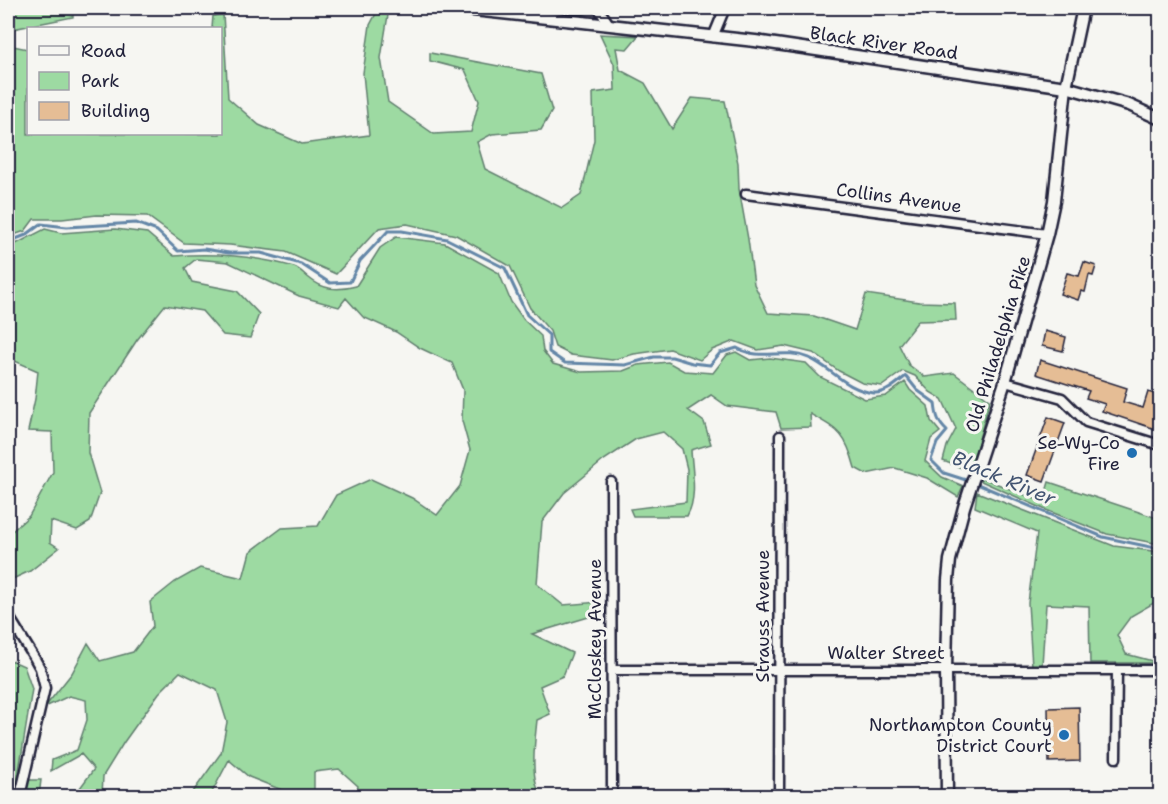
<svg xmlns="http://www.w3.org/2000/svg" width="1168" height="804" viewBox="0 0 1168 804" font-family="'Shantell Sans',sans-serif">
<rect width="100%" height="100%" fill="#f6f6f2"/>
<filter id="ink" filterUnits="userSpaceOnUse"><feTurbulence type="fractalNoise" baseFrequency=".0167" numOctaves="2"/><feDisplacementMap in="SourceGraphic" scale="12" xChannelSelector="R" yChannelSelector="G"/><feConvolveMatrix kernelMatrix="1 2 1 2 8 2 1 2 1" color-interpolation-filters="sRGB"/></filter>
<g filter="url(#ink)">
<g fill="#9ddaa2" stroke="#607e6e" stroke-width="1.5">
<polygon points="8,8 73,8 73,17 13,29 8,41"/>
<polygon points="379,8 389,9 381,58 388,102 434,134 471,132 479,101 465,70 430,61 430,53 541,74 552,111 541,130 492,134 477,142 485,169 562,208 581,195 594,140 593,93 615,90 614,64 600,34 638,36 627,49 616,48 620,70 645,83 672,129 692,98 725,101 738,163 739,189 748,239 754,284 768,313 814,316 855,330 866,294 919,302 955,303 956,320 918,321 899,345 909,365 925,377 954,373 990,400 970,471 943,461 947,446 956,429 942,399 930,392 915,376 903,371 882,386 862,383 839,371 813,353 784,346 758,350 734,341 712,350 700,360 670,349 634,354 612,360 571,355 555,347 550,331 530,308 510,266 456,235 407,224 379,228 336,274 286,252 230,245 184,243 147,216 97,215 62,219 34,219 25,231 8,237 8,45 28,49 28,134 220,134 220,28 212,28 213,16 223,14 228,98 259,125 302,144 369,135 363,73 370,25"/>
<path d="M517 8H588L589 12C574 21 535 10 517 8Z"/>
<path d="M45 229 61 233 115 229 147 233 174 256C214 253 256 256 294 267 300 269 304 274 309 278 323 290 338 291 356 286L380 248 396 237 445 243 499 273 511 302 524 320 541 336 543 351 553 364 581 372 623 371 638 365 668 362 684 371 713 373 727 355 736 352 750 360 770 358 806 363 820 377 865 399 886 396 905 382 910 390 928 406 931 421 940 432 931 439 925 461 942 477 963 486 958 497 927 478 895 468 866 474 855 468C846 434 840 431 810 414L811 427 781 428 776 412 727 406 711 395 688 410 704 422 711 444 691 450C692 471 698 497 687 516H633L630 509 686 502 687 469 682 449 663 432 636 439 604 460 564 493 542 522 537 584 563 605 600 602 602 613 532 634 572 653 563 676 540 686 550 714 537 720C535 739 529 782 542 796H356L358 786 339 769 314 772V796H297L249 777 229 760 210 796H190L221 753 227 722 217 690 180 672 159 693 124 742 103 776 102 796H77V792L94 769 81 754 51 771 52 760 77 750 87 720 86 700 69 696 45 707 72 673 88 643 100 661 133 652 153 626 150 602 175 582 200 568 243 578 250 552 282 528 318 526 336 495 371 479 412 498 437 515 460 486 470 450 462 421 463 390 452 363 420 348 396 332 363 317 346 298 339 307 299 296 228 262 196 259 185 268 192 282 237 291 259 314 250 338 223 335 202 311 165 305 137 340 89 413 88 453 100 493 90 522 77 530 51 521 50 542 59 548 30 571 8 581V532H11L29 516 53 472 52 432 28 431 35 399 38 371 8 358V248Z"/>
<polygon points="980,477 1043,502 1049,482 1160,519 1160,544 1107,534 1046,510 979,480"/>
<polygon points="977,492 1114,546 1160,552 1160,602 1157,601 1131,616 1117,635 1126,654 1160,663 1090,663 1089,606 1046,604 1042,665 1032,666 1028,603 1037,533 975,507"/>
<polygon points="8,659 24,666 32,689 17,783 8,777"/>
<polygon points="28,780 41,780 39,796 26,796"/>
</g>
<g fill="none" stroke-linecap="round" stroke-linejoin="round">
<g stroke="#6386a7" stroke-width="3">
<path d="M8 242 26 235 41 224 67 227 136 223 157 231 178 251 204 249 229 253H261L301 264 330 283 350 282 360 261 388 231H402L447 239 505 268 527 315 549 335V352L565 363 625 365 654 357H672L692 363 710 365 720 353 737 348C762 362 783 347 809 358 832 368 844 389 874 393 886 394 897 383 906 376L917 390 935 403C936 415 938 423 947 431L937 443 931 460 944 473 969 481"/>
<polyline points="975,483 1103,537 1160,549"/>
</g>
</g>
<g fill="#e5bd95" stroke="#22223b" stroke-width="1.5">
<polygon points="1084,262 1096,266 1093,276 1089,275 1085,292 1081,291 1078,300 1060,294 1067,273 1079,276"/>
<polygon points="1045,331 1066,337 1063,351 1042,346"/>
<polygon points="1040,360 1127,388 1123,402 1143,408 1148,392 1161,396 1161,431 1102,411 1105,404 1086,398 1089,391 1036,374"/>
<polygon points="1048,417 1065,423 1044,481 1027,475"/>
<polygon points="1079,707 1080,761 1049,762 1048,708"/>
</g>
<g fill="none" stroke-linecap="round" stroke-linejoin="round">
<defs>
<g id="minor">
<polyline points="598,8 609,24"/>
<polyline points="713,37 725,8"/>
<polyline points="746,194 1047,234"/>
<polyline points="1005,382 1062,398 1086,422 1160,445"/>
<polyline points="611,482 612,796"/>
<polyline points="8,615 35,659 40,668 45,688 20,796"/>
<polyline points="612,670 1160,670"/>
<polyline points="1116,758 1117,670"/>
<polyline points="779,796 780,436"/>
</g>
<g id="tertiary">
<polyline points="455,8 755,41 1066,87 1129,105 1160,119"/>
<polyline points="947,796 946,670 948,580 950,560 964,507 1005,382 1047,234 1054,201 1066,87 1083,8"/>
</g>
</defs>
<use href="#minor" stroke="#22223b" stroke-width="13"/>
<use href="#tertiary" stroke="#22223b" stroke-width="15"/>
<use href="#minor" stroke="#f6f6f2" stroke-width="8"/>
<use href="#tertiary" stroke="#f6f6f2" stroke-width="10"/>
</g>
</g>
<g fill="#1f6fb2" stroke="#f6f6f2" stroke-width="2">
<circle cx="1132" cy="453" r="6"/>
<circle cx="1064" cy="735" r="6"/>
</g>
<g text-anchor="middle" dominant-baseline="central" stroke-width="6" stroke-linejoin="round" paint-order="stroke">
<g font-size="18" fill="#22223b" stroke="#f6f6f2">
<text transform="translate(884 43) rotate(8)">Black River Road</text>
<text transform="translate(899 198) rotate(8)">Collins Avenue</text>
<text transform="translate(998 344) rotate(-73)">Old Philadelphia Pike</text>
<text transform="translate(763 616) rotate(-90)">Strauss Avenue</text>
<text transform="translate(595 639) rotate(-90)">McCloskey Avenue</text>
<text x="886" y="653">Walter Street</text>
</g>
<g font-size="18" fill="#22223b" stroke="#f6f6f2" text-anchor="end">
<text x="1120" y="443">Se-Wy-Co<tspan x="1120" dy="21">Fire</tspan></text>
<text x="1052" y="725">Northampton County<tspan x="1052" dy="21">District Court</tspan></text>
</g>
<g font-size="20" font-style="italic" fill="#435471" stroke="#f6f6f2">
<text transform="translate(1004 478) rotate(23)">Black River</text>
</g>
</g>
<rect width="1168" height="804" fill="none" stroke="#f6f6f2" stroke-width="30"/>
<rect x="15" y="15" width="1138" height="774" fill="none" stroke="#22223b" stroke-width="2" filter="url(#ink)"/>
<rect x="27" y="27" width="195" height="108" fill="#f6f6f2" stroke="#a1a1a9" stroke-width="1.5"/>
<rect x="39" y="46" width="30" height="9" fill="#f6f6f2" stroke="#a1a1a9" stroke-width="1.5"/>
<text x="81" y="57" font-size="18" fill="#22223b">Road</text>
<rect x="39" y="72" width="30" height="18" fill="#9ddaa2" stroke="#a1a1a9" stroke-width="1.5"/>
<text x="81" y="87" font-size="18" fill="#22223b">Park</text>
<rect x="39" y="102" width="30" height="18" fill="#e5bd95" stroke="#a1a1a9" stroke-width="1.5"/>
<text x="81" y="117" font-size="18" fill="#22223b">Building</text>
</svg>
